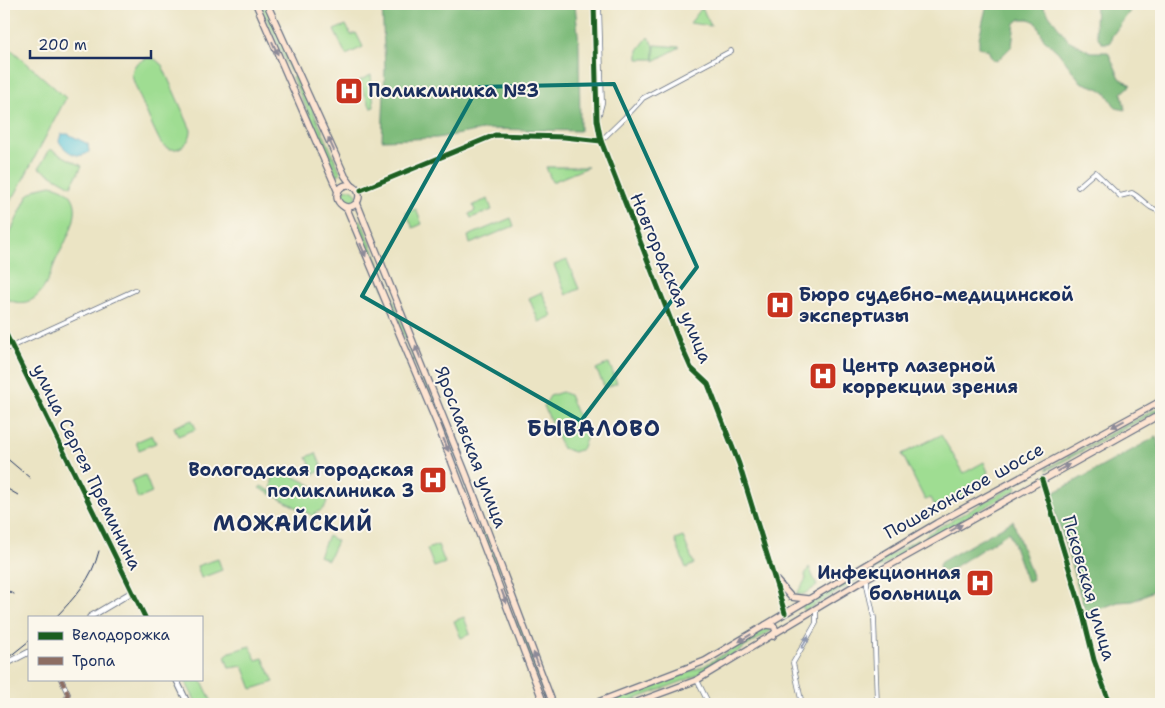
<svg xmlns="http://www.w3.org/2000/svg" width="1165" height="708" viewBox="0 0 1165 708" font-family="'Shantell Sans',sans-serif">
<rect width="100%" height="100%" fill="#fbf7ec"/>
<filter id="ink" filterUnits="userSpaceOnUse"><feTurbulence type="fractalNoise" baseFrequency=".02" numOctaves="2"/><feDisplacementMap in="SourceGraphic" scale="10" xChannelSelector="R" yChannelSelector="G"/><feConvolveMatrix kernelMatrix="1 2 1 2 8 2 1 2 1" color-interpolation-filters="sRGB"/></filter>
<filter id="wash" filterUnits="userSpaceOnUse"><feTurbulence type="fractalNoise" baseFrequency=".0096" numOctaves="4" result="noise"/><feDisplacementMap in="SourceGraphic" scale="20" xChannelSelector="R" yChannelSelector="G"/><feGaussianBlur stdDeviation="1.12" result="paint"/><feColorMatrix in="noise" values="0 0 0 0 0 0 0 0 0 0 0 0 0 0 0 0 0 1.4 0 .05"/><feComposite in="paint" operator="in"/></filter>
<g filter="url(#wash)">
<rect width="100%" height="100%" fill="#ebe4c4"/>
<g fill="#9fdd92" stroke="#5d8678">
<polygon points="259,4 265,4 294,69 290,71"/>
<polygon points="702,8 711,26 690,23"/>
<polygon points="346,25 351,35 356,33 363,47 346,55 334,30"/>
<polygon points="648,37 654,45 654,59 638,59 638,50"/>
<polygon points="4,43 66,98 15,195 6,205 4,204"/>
<polygon points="655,45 680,47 654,61"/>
<path d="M147 58 155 59 162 65 191 130C191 145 173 157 161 143 157 137 132 81 132 75 132 71 134 67 136 64Z"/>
<polygon points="297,75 341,173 337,175 292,77"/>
<polygon points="371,75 374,107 371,108 359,81"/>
<polygon points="50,149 82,166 71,186 39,168"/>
<polygon points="546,167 588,167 552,182"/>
<path d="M51 185C95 194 68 236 56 260 51 272 46 289 36 297 26 305 14 304 4 297V246L28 195 38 188Z"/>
<circle cx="349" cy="197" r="8"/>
<polygon points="488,199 492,210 471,218 469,214 475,211 473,205"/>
<polygon points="416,209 422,224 413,228 406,213"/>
<polygon points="511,218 514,226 470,244 468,236"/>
<polygon points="361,220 431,392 428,393 355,222"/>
<polygon points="567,260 579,289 566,295 554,265"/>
<polygon points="542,292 552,316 539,322 529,298"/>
<polygon points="609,363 617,383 605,388 596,369"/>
<polygon points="562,392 569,395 587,437 582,449 574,452 562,448 544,406 550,396"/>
<polygon points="433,395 466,477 463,479 430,396"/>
<polygon points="1161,406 1161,409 1047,470 1047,468"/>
<polygon points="192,420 196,429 178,436 174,427"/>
<polygon points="152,435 156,443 139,450 136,442"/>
<polygon points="941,435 964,473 984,462 988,472 974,489 937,510 931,498 925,500 902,454"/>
<polygon points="316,453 323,470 314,474 307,457"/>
<path d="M285 472 325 492C330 503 324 511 314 513L321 517 319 519 259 488 261 486 274 493C268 483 273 472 285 472Z"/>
<polygon points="145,475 152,493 138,499 131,481"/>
<polygon points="467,481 500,571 497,572 464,482"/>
<polygon points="1014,486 1017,487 1016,490 929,538 926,537 927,534"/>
<polygon points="328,536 337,541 328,560 319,556"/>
<polygon points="683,537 694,564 686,568 675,540"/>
<polygon points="917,540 920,541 919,544 805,611 802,606"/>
<polygon points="438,545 445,563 434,567 427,549"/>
<polygon points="218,559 222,570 201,578 197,566"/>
<polygon points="809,567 817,586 804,594 796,595 806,579 805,575"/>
<polygon points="464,617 470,634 461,638 454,621"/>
<polygon points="519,620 552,704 547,704 516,621"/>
<polygon points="769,627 771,631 706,671 686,680 622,704 606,704 704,666"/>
<polygon points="250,646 256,660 263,658 274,682 252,689 243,666 229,668 225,656 230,652"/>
<polygon points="184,679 201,679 213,704 197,704"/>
</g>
<g fill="#7fbc7c" stroke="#4d766d">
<polygon points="382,4 575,4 579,44 580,131 488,129 437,138 382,140 385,68"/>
<polygon points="987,4 1041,4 1068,40 1091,52 1108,52 1120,78 1131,85 1122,93 1125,110 1116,108 1107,94 1100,89 1081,82 1058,52 1044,39 1036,22 1029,19 1020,19 1015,23 1012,46 997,61 992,59 988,50 979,47 979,38"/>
<path d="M1096 4H1135L1112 36 1110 43H1102C1092 32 1096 17 1096 4Z"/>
<polygon points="1156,437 1161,452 1161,587 1133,601 1118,602 1086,614 1050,495"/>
<polygon points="1013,521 1033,579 1027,582 1009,532 947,572 940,570 939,565 941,562"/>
</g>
<path fill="#5cc5d7" stroke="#3c7a9a" d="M61 134H68L88 144 89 152C79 160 65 152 59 141Z"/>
</g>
<g filter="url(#ink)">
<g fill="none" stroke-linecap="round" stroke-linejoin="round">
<defs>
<g id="minor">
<polyline points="594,4 597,120 601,141 679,341 691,368 708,384 739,464 785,613"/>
<polyline points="598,118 602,103 599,4"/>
<path d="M601 141C615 126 630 114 643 98L731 51"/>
<path d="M1078 187 1095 172 1120 196 1132 193C1143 199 1149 210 1161 211"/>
<polyline points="361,190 495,135 564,137 601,141"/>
<polyline points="4,350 135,290"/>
<polyline points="1042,480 1082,611 1094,660 1110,704"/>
<polyline points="867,578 867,585 874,618 877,704"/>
<polyline points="61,679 68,694 64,704"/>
<polyline points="697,680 709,704"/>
<polyline points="802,704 793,663 816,623 816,609"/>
</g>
<g id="tertiary">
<polyline points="4,330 145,617"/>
<polyline points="90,617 132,592"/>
<polyline points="4,665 29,652"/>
<polyline points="176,679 188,704"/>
</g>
<g id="secondary">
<polyline points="256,4 338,192"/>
<polyline points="267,4 345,176 353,187"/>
<circle cx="348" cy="196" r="11"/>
<polyline points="357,203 466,474 553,704"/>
<polyline points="343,206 347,209 438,426 544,704"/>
<polyline points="775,579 791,597 808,599"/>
<polyline points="766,625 774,626 776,631 773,636"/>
<polyline points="593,704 705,661 937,523 1161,401"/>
<polyline points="632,704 697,680 867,578 1161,414"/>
</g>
</defs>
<use href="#minor" stroke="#646e82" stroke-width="5.5"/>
<use href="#tertiary" stroke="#646e82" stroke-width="7"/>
<use href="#secondary" stroke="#646e82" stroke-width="8"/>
<use href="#minor" stroke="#fff" stroke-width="4"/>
<use href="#tertiary" stroke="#fff" stroke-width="5"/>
<use href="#secondary" stroke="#fde4d1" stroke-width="5.5"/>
<g stroke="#1b2f5e" stroke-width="1">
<polyline points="4,456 30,478"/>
<polyline points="4,487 18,495"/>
<polyline points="4,589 14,594"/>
<polyline points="4,606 5,606"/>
<path d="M56 617C75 597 92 579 99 551"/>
<polyline points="4,661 29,641"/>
</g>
<polyline stroke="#8d6e63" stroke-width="4" stroke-dasharray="8 4" stroke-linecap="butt" points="61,679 68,694 64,704"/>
<defs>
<g id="cycleway">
<polyline points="594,4 597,120 601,141 679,341 691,368 708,384 739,464 785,613"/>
<polyline points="361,190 495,135 564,137 601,141"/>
<polyline points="4,330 145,617"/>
<polyline points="1042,480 1082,611 1094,660 1110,704"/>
</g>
</defs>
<use href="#cycleway" stroke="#fbf7ec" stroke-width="8"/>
<use href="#cycleway" stroke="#1b5e20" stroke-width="5"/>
</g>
<defs><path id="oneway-solid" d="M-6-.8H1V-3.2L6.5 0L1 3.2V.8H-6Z" transform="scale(1.25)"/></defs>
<g fill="#8c8a98">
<use href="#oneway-solid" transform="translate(275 48) rotate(66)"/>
<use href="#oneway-solid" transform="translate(331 144) rotate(-115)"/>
<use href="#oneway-solid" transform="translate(363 250) rotate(67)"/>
<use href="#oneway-solid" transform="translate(418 352) rotate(-112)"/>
<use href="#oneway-solid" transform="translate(1118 424) rotate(152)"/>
<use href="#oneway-solid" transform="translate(446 445) rotate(68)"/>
<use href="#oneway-solid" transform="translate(1063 468) rotate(-29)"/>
<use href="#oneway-solid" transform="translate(956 528) rotate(-29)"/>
<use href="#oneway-solid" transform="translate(504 597) rotate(70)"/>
<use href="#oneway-solid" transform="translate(745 638) rotate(149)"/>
<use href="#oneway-solid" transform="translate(536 659) rotate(-111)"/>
</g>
<use fill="#8d97ae" href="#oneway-solid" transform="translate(805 642) rotate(-61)"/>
</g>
<path fill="none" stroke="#0f766e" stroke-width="4" stroke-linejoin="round" d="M614 84 697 267 581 421 362 296 478 87Z"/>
<defs>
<symbol id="hospital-square" viewBox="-11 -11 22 22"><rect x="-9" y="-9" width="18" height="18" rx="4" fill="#c8321e" stroke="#fbf7ec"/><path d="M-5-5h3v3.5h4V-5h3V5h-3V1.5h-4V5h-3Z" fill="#fff"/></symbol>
</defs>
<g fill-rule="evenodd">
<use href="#hospital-square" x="333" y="75" width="32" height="32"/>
<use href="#hospital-square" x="764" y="289" width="32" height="32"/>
<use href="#hospital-square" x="807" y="360" width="32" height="32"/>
<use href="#hospital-square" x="417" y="464" width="32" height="32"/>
<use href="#hospital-square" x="964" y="567" width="32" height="32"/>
</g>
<g text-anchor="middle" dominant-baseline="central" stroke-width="4" stroke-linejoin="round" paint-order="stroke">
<g font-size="18" font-weight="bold" fill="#1b2f5e" stroke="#fbf7ec" text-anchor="start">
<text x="368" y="91">Поликлиника №3</text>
<text x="799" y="295">Бюро судебно-медицинской<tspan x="799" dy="21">экспертизы</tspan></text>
<text x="842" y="366">Центр лазерной<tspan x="842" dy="21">коррекции зрения</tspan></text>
<text x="414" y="470" text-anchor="end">Вологодская городская<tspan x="414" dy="21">поликлиника 3</tspan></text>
<text x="961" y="573" text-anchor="end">Инфекционная<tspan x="961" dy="21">больница</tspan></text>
</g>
<g font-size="18" fill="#1b2f5e" stroke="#fbf7ec">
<text transform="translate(671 278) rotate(67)">Новгородская улица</text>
<text transform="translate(471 447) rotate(69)">Ярославская улица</text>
<text transform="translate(87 467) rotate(64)">улица Сергея Преминина</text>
<text transform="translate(964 491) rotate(-29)">Пошехонское шоссе</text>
<text transform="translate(1089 588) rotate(74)">Псковская улица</text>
</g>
<g font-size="22" font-weight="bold" letter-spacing="1" fill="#1b2f5e" stroke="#fbf7ec">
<text x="594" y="428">БЫВАЛОВО</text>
<text x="293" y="523">МОЖАЙСКИЙ</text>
</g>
</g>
<rect width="1165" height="708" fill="none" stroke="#fbf7ec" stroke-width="20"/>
<rect x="28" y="616" width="175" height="65" fill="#fbf7ec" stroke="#a1a7b3"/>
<rect x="38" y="632" width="25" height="8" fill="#1b5e20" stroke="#a1a7b3"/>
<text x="72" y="640" font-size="15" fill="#1b2f5e">Велодорожка</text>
<rect x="38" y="657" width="25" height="8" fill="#8d6e63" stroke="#a1a7b3"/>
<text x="72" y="666" font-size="15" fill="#1b2f5e">Тропа</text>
<path d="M30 50v8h121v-8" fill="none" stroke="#1b2f5e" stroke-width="2.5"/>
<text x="38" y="50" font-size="15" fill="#1b2f5e" stroke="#fbf7ec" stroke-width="4" paint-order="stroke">200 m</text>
</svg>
